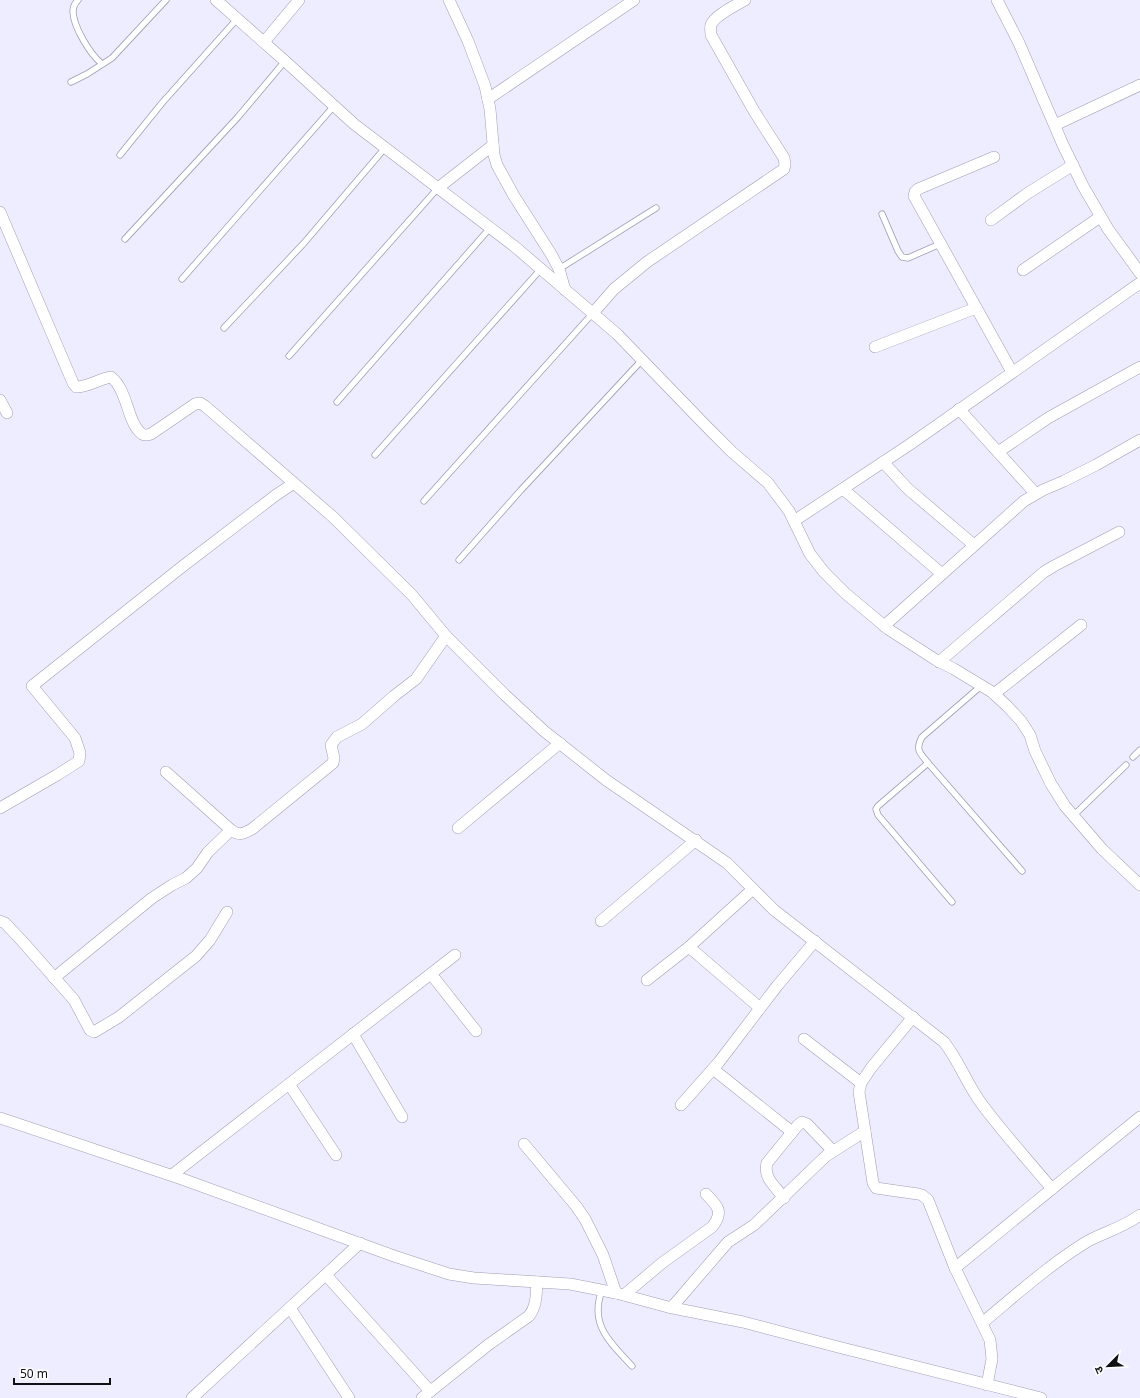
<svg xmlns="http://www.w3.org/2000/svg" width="1140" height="1398" viewBox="0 0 1140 1398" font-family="'Noto Sans','Noto Sans Devanagari',sans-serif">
<rect width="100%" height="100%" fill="#eeedff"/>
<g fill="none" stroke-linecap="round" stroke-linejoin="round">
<defs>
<g id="lane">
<path d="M78 0C75 3 73 8 73 12 74 28 90 54 102 64"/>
<polyline points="71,82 87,74 112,58 166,0"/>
<polyline points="120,155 162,103 237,19"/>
<polyline points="882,214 898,251 902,257 908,258 940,244"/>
<polyline points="125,239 238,117 285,61"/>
<polyline points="559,269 656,208"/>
<polyline points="182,279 334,106"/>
<polyline points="224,328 304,243 385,148"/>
<polyline points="289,356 438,188"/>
<polyline points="337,402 490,228"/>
<polyline points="375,455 541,269"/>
<polyline points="424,501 593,313"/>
<polyline points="459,560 521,490 642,360"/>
<polyline points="1133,757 1140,750"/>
<polyline points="928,763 1022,871"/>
<polyline points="1073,816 1126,765"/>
<path d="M952 902 878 815 876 809 878 806 928 763C920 753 915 750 922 737L981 686"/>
<path d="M602 1290C589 1325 610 1342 632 1366"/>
</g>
<g id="street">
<polyline points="216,0 285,61 354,124 514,246 617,334 707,427 732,452 768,483 789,511 810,554 824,572 845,593 888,629 936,660 954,669 992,692 1007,706 1021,721 1030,735 1035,751 1051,784 1065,806 1102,849 1140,885"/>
<polyline points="449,0 468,41 485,86 490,109 494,155 497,165 514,196 551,254 559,269 565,290"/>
<polyline points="997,0 1019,43 1063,145 1083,186 1108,229 1140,273"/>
<polyline points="264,42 299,0"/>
<polyline points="488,99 634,0"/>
<polyline points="1055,125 1140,85"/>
<polyline points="994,157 918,189 915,192 914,196 1012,372"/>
<polyline points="438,188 493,145"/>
<path d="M0 212 73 383 76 387C88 387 99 379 111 377 128 390 127 423 142 434 145 436 148 435 151 434L195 404 200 403 205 406 333 517 412 595 446 636 505 695 544 731 606 780 727 863 774 910 944 1042C959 1061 967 1084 981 1103 1003 1133 1028 1160 1052 1189"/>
<polyline points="991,220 1028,193 1073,165"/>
<polyline points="1023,270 1100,217"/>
<path d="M593 313 614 289 647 262 784 169 785 164 784 158 754 111 711 35C711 32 710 28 711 25 714 16 736 5 745 0"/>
<polyline points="875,347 976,308"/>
<polyline points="0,400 7,413"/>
<polyline points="959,409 1035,493"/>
<polyline points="998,452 1048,418 1140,367"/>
<polyline points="883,462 908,489 974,545"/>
<polyline points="843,489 942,574"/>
<polyline points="794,521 909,445 1140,283"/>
<polyline points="884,626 1024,501 1043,490 1064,481 1096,465 1140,440"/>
<polyline points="939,662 1044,572 1054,566 1119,532"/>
<polyline points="994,694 1081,625"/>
<path d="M166 772 231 830C239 836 243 834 252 829L333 763 334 758 331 745 337 737 362 724 394 696 416 679 446 636"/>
<polyline points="0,808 57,775 79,761 80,753 75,738 32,686 183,566 276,495 294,483"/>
<polyline points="458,828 560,743"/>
<polyline points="0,921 5,923 22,941 74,1000 90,1030 94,1032 119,1017 196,956 210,940 227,912"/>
<polyline points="601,921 696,840"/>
<polyline points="689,947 760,1008"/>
<polyline points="431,974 476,1031"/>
<polyline points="54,978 152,898 172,885 186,878 197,868 208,852 231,830"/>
<polyline points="647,980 689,947 753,889"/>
<polyline points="913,1017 871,1068 861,1083 859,1092 873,1183 876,1188 918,1194 922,1195 928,1200 955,1268 990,1340 992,1359 987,1385"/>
<polyline points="353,1034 402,1117"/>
<polyline points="804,1039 861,1083"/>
<polyline points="713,1069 792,1132"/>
<polyline points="289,1084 336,1155"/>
<polyline points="681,1105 719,1062 777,986 815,941"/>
<polyline points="0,1118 182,1179 394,1256 449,1274 474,1278 570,1284 616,1293 668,1307 743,1322 838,1347 1041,1398"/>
<polyline points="524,1144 576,1206 585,1219 603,1255 616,1293"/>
<polyline points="172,1175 455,955"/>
<path d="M784 1198C775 1186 763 1178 767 1163L798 1125 802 1122 807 1124 833 1151"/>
<polyline points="955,1268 1140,1117"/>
<polyline points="326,1275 430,1391"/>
<path d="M624 1295 662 1263 712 1227C724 1212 718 1206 706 1194"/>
<polyline points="672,1307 728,1242 754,1225 826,1156 865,1131"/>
<polyline points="290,1308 349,1398"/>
<path d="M982 1323C1016 1295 1050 1264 1088 1241 1105 1232 1124 1227 1140 1215"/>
<polyline points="192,1398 360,1243"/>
<path d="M422 1398 488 1345 529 1316C537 1306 536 1294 537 1282"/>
</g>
</defs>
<use href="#lane" stroke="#9f9db2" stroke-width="7"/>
<use href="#street" stroke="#9f9db2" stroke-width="12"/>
<use href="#lane" stroke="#fff" stroke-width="5.5"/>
<use href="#street" stroke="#fff" stroke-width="11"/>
</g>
<g transform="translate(1108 1366) rotate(246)" stroke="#ffffff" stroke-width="3" paint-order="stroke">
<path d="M0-3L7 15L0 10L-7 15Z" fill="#0f0f16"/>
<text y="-6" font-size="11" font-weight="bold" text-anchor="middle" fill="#0f0f16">उ</text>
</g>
<path d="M14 1378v6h96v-6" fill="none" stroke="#0f0f16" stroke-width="2"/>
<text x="20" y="1378" font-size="12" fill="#0f0f16" stroke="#ffffff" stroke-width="3" paint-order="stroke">50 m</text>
</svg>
